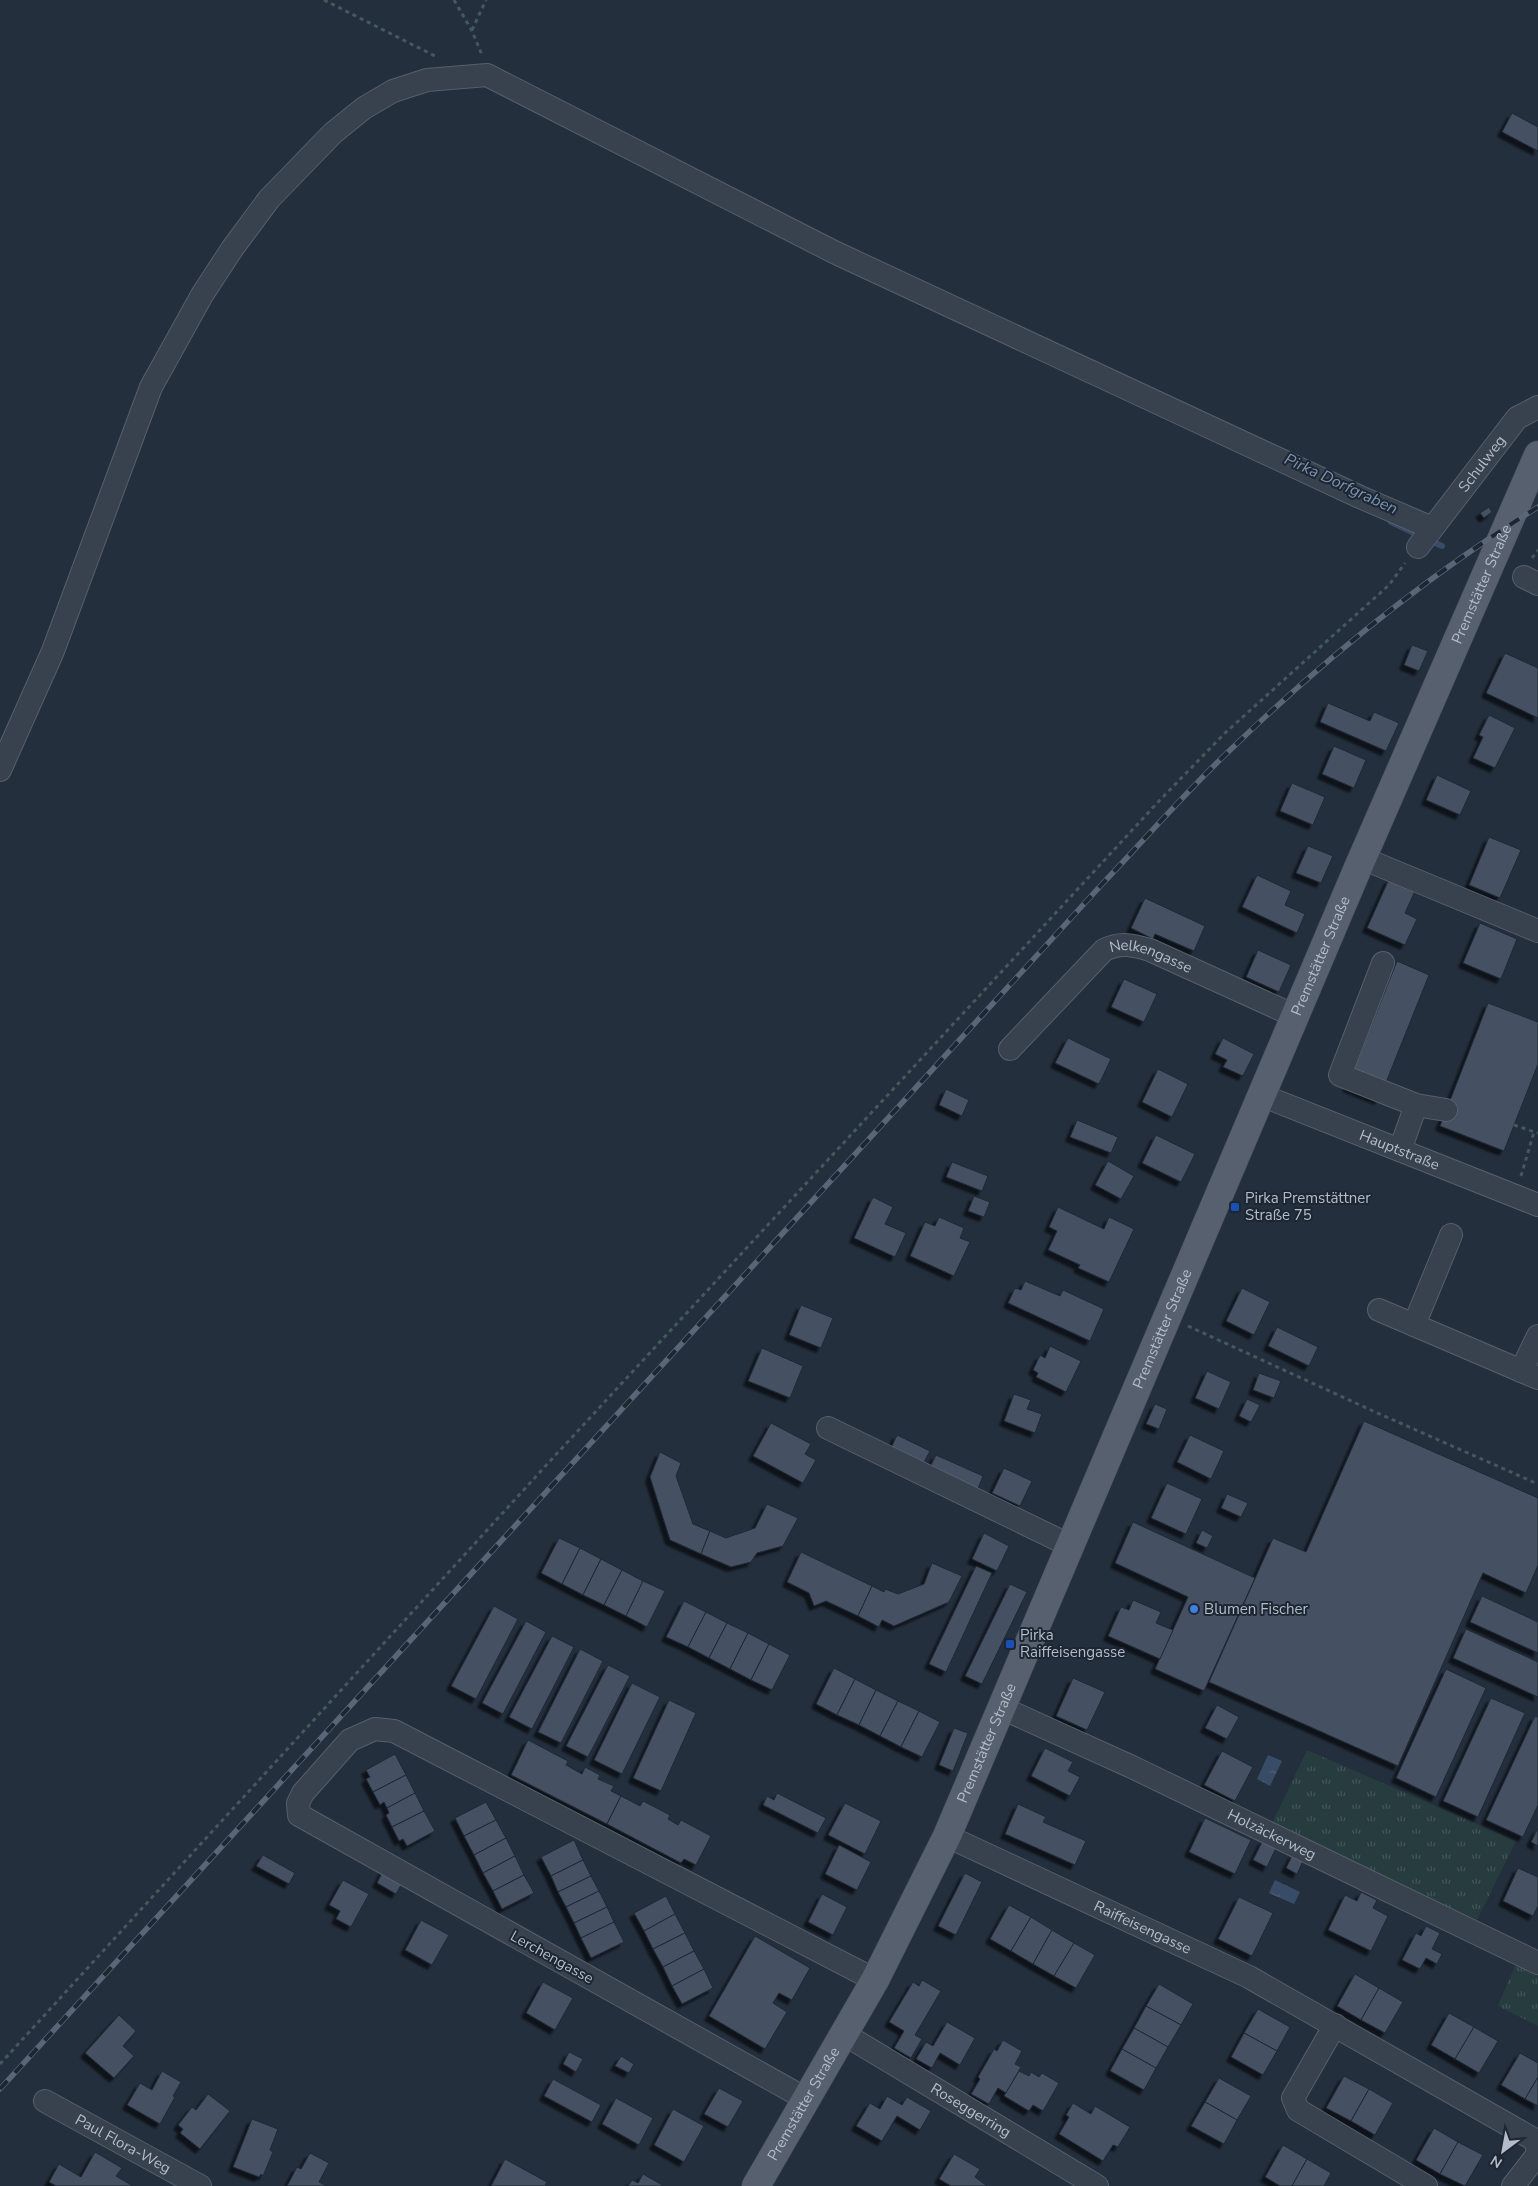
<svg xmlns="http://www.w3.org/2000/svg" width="1538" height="2186" viewBox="0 0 1538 2186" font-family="'Nunito Sans',sans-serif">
<defs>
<pattern id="grass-tufts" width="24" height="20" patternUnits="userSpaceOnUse" patternTransform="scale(1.25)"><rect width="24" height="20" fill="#263c3f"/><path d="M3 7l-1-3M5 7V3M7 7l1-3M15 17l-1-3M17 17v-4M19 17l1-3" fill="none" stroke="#435659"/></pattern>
<pattern id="water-ripples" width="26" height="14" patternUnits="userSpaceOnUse" patternTransform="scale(1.25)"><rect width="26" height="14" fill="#394c67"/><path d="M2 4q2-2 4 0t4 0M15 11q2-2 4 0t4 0" fill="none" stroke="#53647b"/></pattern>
<filter id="shadow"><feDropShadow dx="-4.5" dy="4.5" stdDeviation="1" flood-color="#0009"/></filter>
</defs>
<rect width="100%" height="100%" fill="#242f3e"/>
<g fill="url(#grass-tufts)">
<polygon points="1307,1750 1516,1841 1475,1924 1270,1828"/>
<polygon points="1518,1959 1538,1969 1538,2026 1498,2006"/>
</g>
<g fill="url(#water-ripples)">
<polygon points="1268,1755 1282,1761 1270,1786 1257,1779"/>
<polygon points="1275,1880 1300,1892 1294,1904 1269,1893"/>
</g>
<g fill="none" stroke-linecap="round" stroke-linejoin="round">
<polyline stroke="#394c67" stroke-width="6" points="1391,522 1442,546"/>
</g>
<g fill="#455162" stroke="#1f2835" filter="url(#shadow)">
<polygon points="1512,113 1538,127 1538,151 1502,132"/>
<polygon points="1489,507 1492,512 1484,518 1480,513"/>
<polygon points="1412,645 1428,651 1419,671 1404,665"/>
<polygon points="1505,653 1538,668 1538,718 1486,693"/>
<polygon points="1328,703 1370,721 1374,712 1399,723 1386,751 1320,722"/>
<polygon points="1489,715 1515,728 1495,768 1473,758 1483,737 1479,735"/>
<polygon points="1334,746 1366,760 1354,788 1322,774"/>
<polygon points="1437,775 1471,791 1460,815 1426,800"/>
<polygon points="1292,783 1325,797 1313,825 1280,811"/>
<polygon points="1489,837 1521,850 1500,898 1469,885"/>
<polygon points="1308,846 1333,856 1321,883 1296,873"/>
<polygon points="1257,875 1291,891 1285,905 1305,914 1297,933 1242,907"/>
<polygon points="1389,879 1415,891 1405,913 1417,919 1405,945 1367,928"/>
<polygon points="1145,898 1205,926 1194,951 1155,934 1153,939 1131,928"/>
<polygon points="1480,923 1517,939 1501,979 1463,963"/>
<polygon points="1258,950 1291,965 1279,992 1246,977"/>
<polygon points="1397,961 1429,975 1379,1100 1347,1087"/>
<polygon points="1124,979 1157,994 1144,1022 1111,1007"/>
<polygon points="1488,1003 1538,1022 1538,1064 1504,1151 1440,1126"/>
<polygon points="1068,1038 1111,1059 1099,1084 1055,1063"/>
<polygon points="1223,1038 1254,1054 1243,1076 1223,1067 1227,1060 1215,1054"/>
<polygon points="1158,1069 1188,1084 1172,1117 1142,1102"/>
<polygon points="946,1089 969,1100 962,1116 939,1105"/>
<polygon points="1077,1120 1118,1137 1111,1153 1070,1137"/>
<polygon points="1156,1135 1195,1154 1181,1182 1142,1163"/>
<polygon points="1108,1161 1134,1176 1121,1199 1095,1185"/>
<polygon points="952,1162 988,1176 982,1191 946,1177"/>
<polygon points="974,1196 990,1202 984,1217 968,1211"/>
<polygon points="873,1197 893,1207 885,1224 906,1233 895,1257 854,1238"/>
<polygon points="1058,1207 1104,1229 1109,1217 1134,1229 1109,1282 1078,1268 1080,1265 1048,1250 1057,1231 1049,1227"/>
<polygon points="939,1217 964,1228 960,1238 970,1242 954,1276 910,1256 925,1222 935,1226"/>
<polygon points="1025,1281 1060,1296 1063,1290 1104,1309 1090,1341 1008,1303 1015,1288 1021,1290"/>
<polygon points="1242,1288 1270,1302 1254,1335 1226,1321"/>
<polygon points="801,1305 833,1318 821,1348 789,1335"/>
<polygon points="1277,1327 1318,1347 1309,1366 1268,1346"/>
<polygon points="1050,1346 1081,1361 1066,1392 1036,1377 1038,1373 1033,1370 1040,1355 1045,1358"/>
<polygon points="762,1348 803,1366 790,1398 748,1381"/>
<polygon points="1207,1371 1231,1382 1219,1409 1195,1398"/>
<polygon points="1259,1373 1281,1381 1274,1398 1253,1390"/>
<polygon points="1014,1394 1031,1400 1027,1409 1042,1414 1035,1433 1004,1421"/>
<polygon points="1247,1399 1260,1405 1251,1422 1239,1416"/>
<polygon points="1155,1404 1167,1409 1159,1429 1146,1424"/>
<polygon points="1364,1421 1538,1498 1538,1565 1526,1593 1483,1573 1398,1766 1209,1682 1273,1538 1306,1552"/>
<polygon points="771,1423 811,1444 805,1454 816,1460 803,1483 753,1456"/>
<polygon points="897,1435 930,1451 921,1468 889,1452"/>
<polygon points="1190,1435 1224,1451 1211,1479 1177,1462"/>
<polygon points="660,1452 681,1463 676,1476 693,1524 710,1531 701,1554 670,1540 650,1477"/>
<polygon points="936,1455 983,1476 977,1491 929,1469"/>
<polygon points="1004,1468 1032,1481 1020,1506 992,1493"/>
<polygon points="1167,1483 1202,1499 1186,1534 1151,1518"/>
<polygon points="1227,1494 1248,1503 1241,1517 1221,1508"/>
<polygon points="767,1504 798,1518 783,1546 757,1553 751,1562 731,1567 701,1554 710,1531 726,1538 755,1528"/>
<polygon points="1133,1522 1255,1578 1204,1691 1155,1669 1188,1597 1115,1563"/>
<polygon points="1202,1530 1213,1536 1207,1548 1196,1543"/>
<polygon points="984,1533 1009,1546 997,1571 972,1559"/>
<polygon points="559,1538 580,1548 562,1584 541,1573"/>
<polygon points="580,1548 601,1559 583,1595 562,1584"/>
<polygon points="801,1552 872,1586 858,1616 826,1601 814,1606 809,1593 787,1582"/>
<polygon points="601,1559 622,1570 604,1605 583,1595"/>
<polygon points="932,1563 962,1576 949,1602 894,1626 882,1620 879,1627 858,1616 872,1586 884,1592 885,1589 898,1594 924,1584"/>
<polygon points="976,1566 992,1573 946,1672 929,1664"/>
<polygon points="622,1570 643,1581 626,1616 604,1605"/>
<polygon points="643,1581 665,1591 647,1627 626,1616"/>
<polygon points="1010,1584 1027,1592 982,1684 965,1676"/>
<polygon points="1482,1596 1538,1622 1538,1653 1470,1622"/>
<polygon points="1133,1600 1161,1612 1156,1623 1173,1630 1160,1659 1108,1636 1121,1607 1129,1610"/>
<polygon points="684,1601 706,1612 688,1647 666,1637"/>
<polygon points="494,1606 518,1619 476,1699 451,1686"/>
<polygon points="706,1612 727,1623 709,1658 688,1647"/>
<polygon points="526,1621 546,1632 503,1714 482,1703"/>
<polygon points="727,1623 748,1633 730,1669 709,1658"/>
<polygon points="1466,1629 1538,1662 1538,1697 1453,1658"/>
<polygon points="748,1633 769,1644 751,1680 730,1669"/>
<polygon points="552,1636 574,1647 532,1729 509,1717"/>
<polygon points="769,1644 790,1655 772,1690 751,1680"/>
<polygon points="580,1649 603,1661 561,1743 538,1732"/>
<polygon points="608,1665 630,1676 588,1757 566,1746"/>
<polygon points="834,1668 855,1679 837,1715 816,1704"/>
<polygon points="1446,1669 1486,1688 1436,1797 1396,1778"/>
<polygon points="1073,1678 1105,1692 1087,1730 1056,1716"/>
<polygon points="855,1679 876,1690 859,1725 837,1715"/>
<polygon points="632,1683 660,1697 622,1774 594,1760"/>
<polygon points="876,1690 898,1701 880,1736 859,1725"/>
<polygon points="1491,1698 1525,1713 1478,1817 1443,1801"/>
<polygon points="669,1700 696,1713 661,1791 633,1778"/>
<polygon points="898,1701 919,1711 901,1747 880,1736"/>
<polygon points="1217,1705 1239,1717 1227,1739 1205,1728"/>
<polygon points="919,1711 940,1722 922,1757 901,1747"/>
<polygon points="1535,1716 1538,1717 1538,1805 1523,1837 1486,1820"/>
<polygon points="954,1728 968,1733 953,1771 939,1765"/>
<polygon points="528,1740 568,1761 566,1765 582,1774 585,1767 600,1775 598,1779 614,1786 611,1791 621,1796 607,1824 511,1775"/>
<polygon points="1045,1748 1073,1762 1068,1771 1080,1777 1070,1796 1031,1776"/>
<polygon points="1222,1751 1253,1767 1235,1801 1204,1785"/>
<polygon points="395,1754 406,1775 373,1792 366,1779 370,1777 366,1770"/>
<polygon points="406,1775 415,1793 387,1808 384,1802 380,1805 373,1792"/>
<polygon points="415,1793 424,1811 392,1827 386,1815 389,1813 387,1808"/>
<polygon points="777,1793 826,1818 818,1833 763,1805 767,1796 774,1800"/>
<polygon points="621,1796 640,1806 643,1801 670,1815 668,1819 678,1825 681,1820 711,1836 696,1865 684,1859 681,1863 607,1824"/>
<polygon points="486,1802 496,1820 464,1836 455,1818"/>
<polygon points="845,1803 881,1821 865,1854 828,1835"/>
<polygon points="1018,1804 1046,1817 1043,1822 1086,1841 1075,1865 1005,1834"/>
<polygon points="424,1811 435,1831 407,1846 403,1839 399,1841 392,1827"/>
<polygon points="1205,1818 1251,1840 1235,1874 1189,1852"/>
<polygon points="496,1820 506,1838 474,1855 464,1836"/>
<polygon points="1538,1828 1538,1846 1531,1842"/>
<polygon points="506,1838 515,1856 483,1873 474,1855"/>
<polygon points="574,1840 583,1860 551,1876 541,1857"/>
<polygon points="1263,1840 1277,1846 1267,1867 1253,1860"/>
<polygon points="839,1845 871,1862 857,1890 825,1874"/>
<polygon points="1293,1854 1304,1859 1297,1874 1286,1868"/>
<polygon points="263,1855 295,1873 289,1884 256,1866"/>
<polygon points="515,1856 524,1875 493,1891 483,1873"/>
<polygon points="583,1860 591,1876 558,1892 551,1876"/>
<polygon points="1518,1868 1538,1877 1538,1906 1533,1916 1503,1901"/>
<polygon points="384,1869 404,1880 396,1894 377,1883"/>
<polygon points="965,1873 982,1882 956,1935 938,1926"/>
<polygon points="524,1875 534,1893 502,1909 493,1891"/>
<polygon points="591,1876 599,1891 566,1907 558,1892"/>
<polygon points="343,1880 369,1894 351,1927 336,1919 340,1911 329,1905"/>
<polygon points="599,1891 607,1907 574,1923 566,1907"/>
<polygon points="1361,1892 1377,1900 1373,1908 1388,1916 1371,1951 1328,1930 1345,1895 1357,1901"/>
<polygon points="822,1894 847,1907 833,1935 808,1922"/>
<polygon points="666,1896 675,1914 644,1931 634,1913"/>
<polygon points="1239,1897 1273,1913 1252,1956 1218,1939"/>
<polygon points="1009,1905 1031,1917 1011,1951 990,1939"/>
<polygon points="607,1907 614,1922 581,1938 574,1923"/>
<polygon points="675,1914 685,1933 653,1949 644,1931"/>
<polygon points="1031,1917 1052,1930 1033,1964 1011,1951"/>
<polygon points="421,1920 449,1935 432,1965 405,1950"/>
<polygon points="614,1922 624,1942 591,1958 581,1938"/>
<polygon points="1426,1926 1440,1933 1432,1949 1442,1954 1437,1964 1426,1958 1420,1969 1402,1960 1416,1933 1421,1936"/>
<polygon points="1052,1930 1074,1943 1054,1976 1033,1964"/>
<polygon points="685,1933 694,1951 663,1967 653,1949"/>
<polygon points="755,1936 810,1968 792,2000 779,1993 773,2003 787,2012 765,2049 709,2016"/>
<polygon points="1074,1943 1095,1955 1076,1988 1054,1976"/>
<polygon points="694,1951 704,1969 672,1986 663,1967"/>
<polygon points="704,1969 713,1988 682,2004 672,1986"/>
<polygon points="1355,1974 1379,1988 1361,2020 1337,2006"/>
<polygon points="922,1980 941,1991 915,2035 922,2039 911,2058 894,2048 904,2031 889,2022 913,1982 919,1986"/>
<polygon points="543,1982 573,1998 555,2030 526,2013"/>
<polygon points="1159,1984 1193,2004 1181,2025 1146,2006"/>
<polygon points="1379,1988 1403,2002 1385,2033 1361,2020"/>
<polygon points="1146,2006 1181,2025 1168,2047 1134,2028"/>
<polygon points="1258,2009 1290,2027 1277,2051 1244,2033"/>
<polygon points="1449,2013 1474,2027 1455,2059 1431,2045"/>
<polygon points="119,2015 136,2031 123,2046 134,2056 114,2078 85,2053"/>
<polygon points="947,2022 975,2038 960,2065 940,2053 932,2068 916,2059 926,2042 933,2046"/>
<polygon points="1474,2027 1498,2041 1479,2073 1455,2059"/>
<polygon points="1134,2028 1168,2047 1156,2068 1122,2049"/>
<polygon points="1244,2033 1277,2051 1263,2075 1231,2057"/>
<polygon points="1003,2040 1022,2051 1015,2064 1021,2067 1006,2093 998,2088 989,2104 971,2094 980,2079 978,2077 994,2049 997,2051"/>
<polygon points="1122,2049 1156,2068 1144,2090 1110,2071"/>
<polygon points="569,2052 583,2059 576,2072 563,2064"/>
<polygon points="1520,2053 1538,2063 1538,2077 1525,2099 1501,2085"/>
<polygon points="621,2056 634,2064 629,2073 615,2066"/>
<polygon points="162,2071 181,2082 173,2096 175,2097 160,2124 127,2105 140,2083 152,2090"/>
<polygon points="1019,2071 1029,2076 1031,2072 1039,2077 1042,2073 1059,2083 1043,2111 1033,2105 1029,2111 1004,2096"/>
<polygon points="1344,2076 1369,2089 1351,2121 1326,2108"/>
<polygon points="1538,2077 1538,2106 1525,2099"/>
<polygon points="1219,2078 1251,2096 1237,2120 1205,2102"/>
<polygon points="553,2079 601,2105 592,2122 544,2096"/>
<polygon points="719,2088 743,2101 728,2127 704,2114"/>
<polygon points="1369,2089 1393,2103 1375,2135 1351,2121"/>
<polygon points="208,2094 230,2111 200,2149 180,2133 183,2129 178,2125 192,2107 196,2110"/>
<polygon points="887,2096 902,2105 907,2097 931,2111 920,2130 897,2116 882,2141 856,2126 870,2103 880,2109"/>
<polygon points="616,2098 653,2118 639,2145 602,2124"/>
<polygon points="1205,2102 1237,2120 1224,2144 1191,2126"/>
<polygon points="1073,2103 1091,2114 1095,2106 1130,2127 1118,2147 1113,2145 1103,2161 1059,2134 1069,2117 1066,2115"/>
<polygon points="673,2109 704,2126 684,2162 654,2145"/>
<polygon points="252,2119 278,2129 270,2150 273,2152 263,2176 261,2174 259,2177 233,2167"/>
<polygon points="1434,2128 1458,2142 1440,2174 1416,2160"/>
<polygon points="1458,2142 1483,2155 1465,2186 1440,2174"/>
<polygon points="1283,2145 1307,2159 1292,2186 1280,2186 1265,2177"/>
<polygon points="95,2152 122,2168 116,2176 133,2186 56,2186 49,2182 59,2164 81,2177"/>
<polygon points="310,2153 329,2163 319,2182 327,2186 287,2186 297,2167 301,2169"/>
<polygon points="954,2154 980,2169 975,2177 987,2186 951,2186 939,2179"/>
<polygon points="505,2159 547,2182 545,2186 491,2186"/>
<polygon points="1307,2159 1331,2173 1324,2186 1292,2186"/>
<polygon points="643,2174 664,2186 628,2186 632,2180 638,2183"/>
</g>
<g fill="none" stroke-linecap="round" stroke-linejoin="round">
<defs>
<g id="minor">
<path id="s1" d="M1418 547 1517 418 1538 407"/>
<polyline points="1524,577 1538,584"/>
<polyline points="0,770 53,651 151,387 202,295 232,249 269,199 333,133 364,108 393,91 427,80 487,75 834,252 1360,497 1432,528"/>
<polyline points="1362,858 1538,931"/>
<polyline points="1383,963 1340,1075 1416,1105 1446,1110"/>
<path id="s2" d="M1010 1049 1104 950C1121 942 1133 945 1150 950L1295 1016"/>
<path id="s3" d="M1261 1095 1538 1205"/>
<polyline points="1400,1150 1416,1105"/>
<polyline points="1379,1310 1538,1378"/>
<polyline points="1414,1325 1451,1235"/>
<polyline points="1521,1371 1538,1336"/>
<polyline points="828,1428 1071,1546"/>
<path id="s4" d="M1002 1708 1132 1767 1538 1963"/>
<path id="s5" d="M947 1836 1249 1977 1535 2140 1538 2152"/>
<polyline points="1335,2025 1293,2098 1298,2110 1426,2186"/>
<path id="s6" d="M844 2034 1097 2186"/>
<polyline points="806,2099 299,1815 298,1803 303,1793 350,1740 375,1729 394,1731 875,1980"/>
<path id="s7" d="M45 2101 200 2186"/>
<polyline points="1513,2186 1538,2154"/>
</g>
<g id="major">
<path id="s8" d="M756 2186 875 1980 947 1836 1357 870 1538 455"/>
</g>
</defs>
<use href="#minor" stroke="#565f6c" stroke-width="24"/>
<use href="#major" stroke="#414a57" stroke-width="29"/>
<g stroke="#44595c" stroke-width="3" stroke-dasharray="4 4" stroke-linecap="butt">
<polyline points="324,0 437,57"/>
<polyline points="454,0 472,31 482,55"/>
<polyline points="472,30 486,0"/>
<polyline points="1532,558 1538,550"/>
<polyline points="1514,1125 1538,1133"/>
<polyline points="1521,1176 1534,1132"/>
<polyline points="1188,1326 1373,1411 1538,1484"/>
<polyline points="0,2064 551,1460 1159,801 1225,733 1389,585 1405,563"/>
</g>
<use href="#minor" stroke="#38414e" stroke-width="22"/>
<use href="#major" stroke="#56606e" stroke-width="28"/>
<defs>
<path id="rail" d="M0 2089 1104 882C1145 839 1184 794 1227 753 1322 661 1425 577 1538 507"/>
</defs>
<use href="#rail" stroke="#5a6575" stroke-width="5.5"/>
<use href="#rail" stroke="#1d2633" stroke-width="4" stroke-dasharray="11" stroke-linecap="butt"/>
</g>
<g fill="#1a4fb4" stroke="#1d2633" stroke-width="2">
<rect x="1230" y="1202" width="10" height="10" rx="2.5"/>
<rect x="1005" y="1639" width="10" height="10" rx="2.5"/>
</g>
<circle fill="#3f7fe0" stroke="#1d2633" stroke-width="2" cx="1194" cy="1609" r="5"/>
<g text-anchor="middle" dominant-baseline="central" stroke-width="4" stroke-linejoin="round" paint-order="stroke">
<g font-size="15" fill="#b4bcc9" stroke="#1d2633">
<text stroke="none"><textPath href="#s1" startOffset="105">Schulweg</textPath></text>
<text stroke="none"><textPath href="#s8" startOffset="1760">Premstätter Straße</textPath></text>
<text stroke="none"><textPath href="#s8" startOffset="1355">Premstätter Straße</textPath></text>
<text stroke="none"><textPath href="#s2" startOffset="186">Nelkengasse</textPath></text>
<text stroke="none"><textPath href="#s3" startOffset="149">Hauptstraße</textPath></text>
<text stroke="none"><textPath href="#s8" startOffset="950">Premstätter Straße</textPath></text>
<text stroke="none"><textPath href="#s8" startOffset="500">Premstätter Straße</textPath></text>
<text stroke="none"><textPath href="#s4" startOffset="298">Holzäckerweg</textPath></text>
<text stroke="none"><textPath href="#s5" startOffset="216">Raiffeisengasse</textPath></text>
<text transform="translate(552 1957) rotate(29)">Lerchengasse</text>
<text stroke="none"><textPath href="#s8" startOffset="95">Premstätter Straße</textPath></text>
<text stroke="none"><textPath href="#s6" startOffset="148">Roseggerring</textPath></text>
<text stroke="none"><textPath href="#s7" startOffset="89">Paul Flora-Weg</textPath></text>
</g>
<g font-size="15" fill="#b4bcc9" stroke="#1d2633" text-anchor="start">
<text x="1245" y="1198">Pirka Premstättner<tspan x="1245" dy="17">Straße 75</tspan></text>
<text x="1204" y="1609">Blumen Fischer</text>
<text x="1020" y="1635">Pirka<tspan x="1020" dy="17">Raiffeisengasse</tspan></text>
</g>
<g font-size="16" font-style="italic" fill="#7c92b1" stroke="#1d2633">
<text transform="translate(1341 484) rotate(25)">Pirka Dorfgraben</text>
</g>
</g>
<g transform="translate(1503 2151) rotate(212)" stroke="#1d2633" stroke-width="4" paint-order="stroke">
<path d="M0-4L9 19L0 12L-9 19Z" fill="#b4bcc9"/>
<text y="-8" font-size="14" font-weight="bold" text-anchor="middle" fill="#b4bcc9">N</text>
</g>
</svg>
